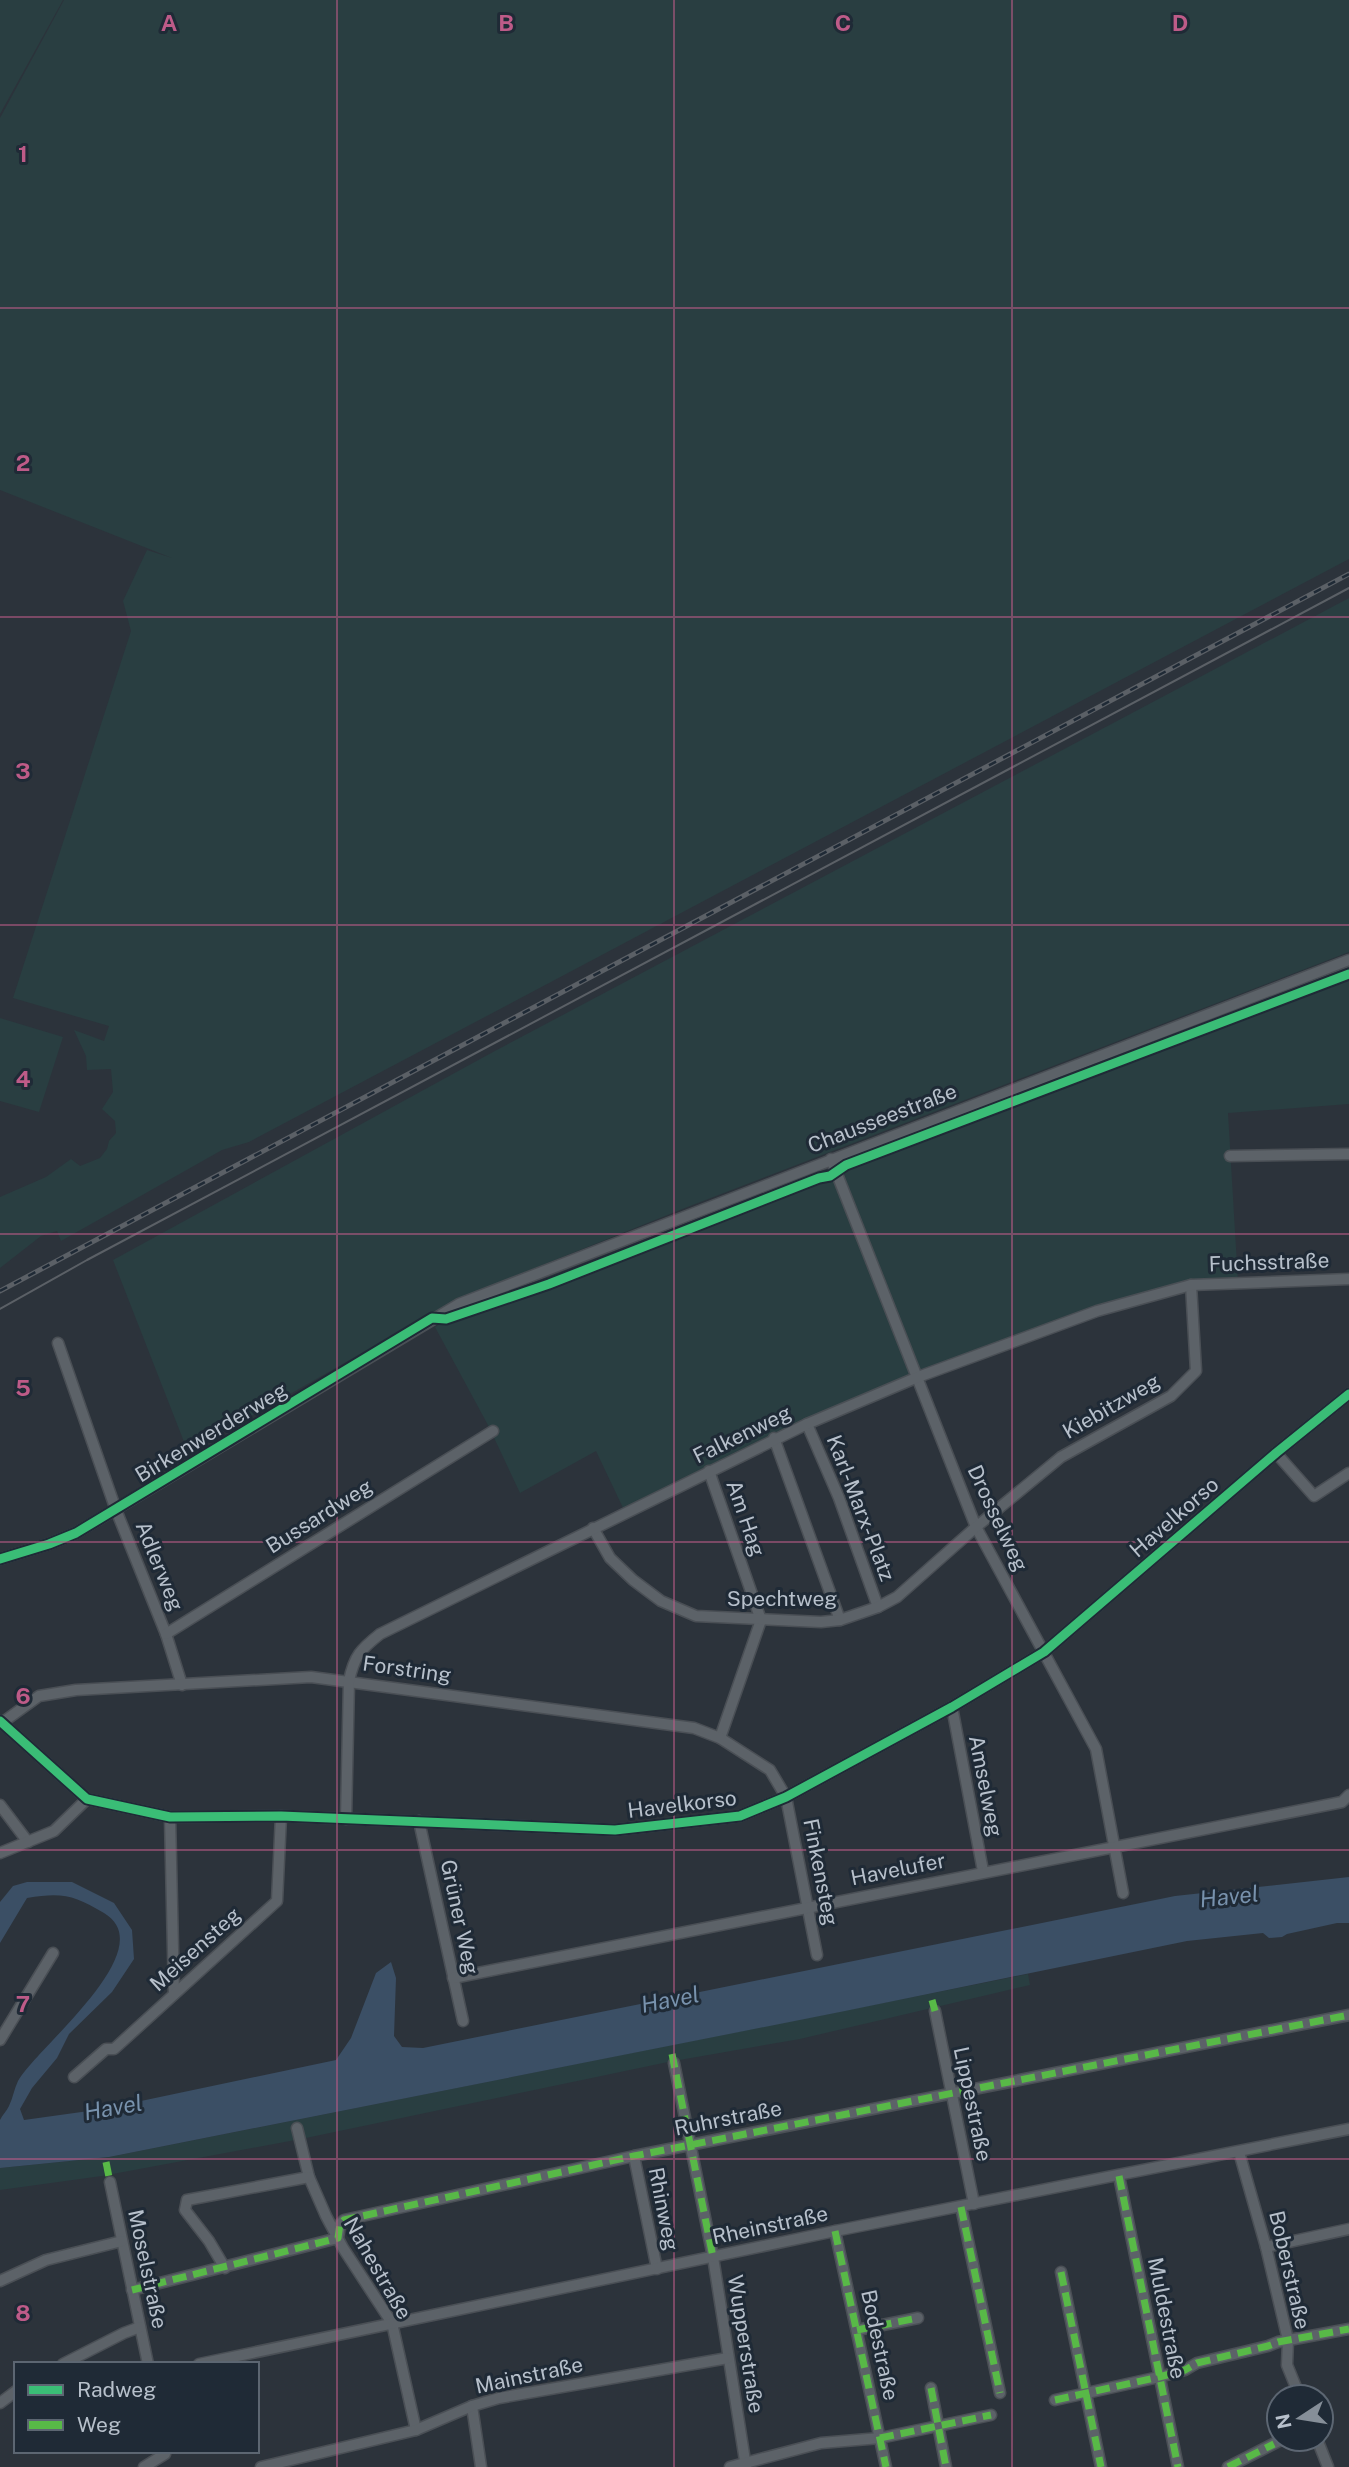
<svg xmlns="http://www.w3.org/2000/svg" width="1349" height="2467" viewBox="0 0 1349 2467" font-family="'Public Sans',sans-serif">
<rect width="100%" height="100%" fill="#2c333b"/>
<g fill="#293e41">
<polygon points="0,0 63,0 0,114"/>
<polygon points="64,0 1349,0 1349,559 249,1142 222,1150 61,1241 57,1231 41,1236 0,1268 0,1197 46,1177 71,1159 80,1166 100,1158 107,1149 109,1141 116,1133 115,1121 102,1109 113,1092 111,1069 87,1070 86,1056 74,1030 104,1041 109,1026 13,998 131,631 123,601 147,550 172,558 0,490 0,118"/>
<polygon points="1349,598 1349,952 690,1206 455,1300 188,1452 113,1260 493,1052"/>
<polygon points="1349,967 1349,1104 1228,1113 1238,1282 1191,1285 1097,1311 918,1377 625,1512 596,1451 520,1493 489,1427 435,1327 446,1321 516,1300 821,1181 840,1171"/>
<polygon points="0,1018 63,1037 39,1112 0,1101"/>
<polygon points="1028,1974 1030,1985 800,2039 668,2062 306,2138 102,2176 0,2190 0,2168 109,2157"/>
</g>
<path fill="#3b4f65" d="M1349 1877V1923H1337L1287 1934 1282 1937 1269 1938 1263 1933 1187 1941 845 2011 109 2157 0 2168C0 2156 0 2131 0 2120 2 2115 7 2111 9 2106 13 2098 14 2089 18 2081 36 2048 164 1949 104 1913 74 1895 62 1892 27 1898L0 1943V1902L13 1886 27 1882H72L114 1903 132 1930 134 1959 112 1992 69 2034 57 2058 32 2088 20 2109 24 2120 103 2109 336 2060 351 2038 376 1973 391 1962 396 1978 394 2036 402 2047 423 2048 1175 1896Z"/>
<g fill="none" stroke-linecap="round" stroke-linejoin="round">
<defs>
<g id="minor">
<polyline points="1230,1156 1349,1154"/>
<polyline points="831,1159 976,1527 1096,1749 1123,1893"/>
<polyline points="58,1343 116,1510 166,1634 182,1685"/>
<polyline points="807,1424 839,1498 878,1607"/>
<polyline points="774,1438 840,1620"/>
<polyline points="1276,1453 1314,1496 1349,1473"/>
<polyline points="709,1471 761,1620 720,1738"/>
<polyline points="593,1528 610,1558 633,1580 661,1601 696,1616 821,1622 840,1620 878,1607 897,1597 976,1527 1061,1457 1171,1396 1196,1371 1191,1285"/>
<polyline points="0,1559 49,1544 76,1533 459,1304 1349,960"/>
<polyline points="166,1634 493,1431"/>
<polyline points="952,1707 983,1871"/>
<polyline points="0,1721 87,1799 170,1817 281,1816 615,1830 740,1816 786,1797 952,1707 1044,1652 1276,1453 1349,1394"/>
<polyline points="3,1722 39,1696 76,1690 311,1677 694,1728 720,1738 770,1770 786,1797 817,1955"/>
<polyline points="0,1805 28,1842"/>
<polyline points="170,1817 174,1994"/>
<path d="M346 1819 349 1681C354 1656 361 1649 380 1634L807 1424 918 1377 1097 1311 1191 1285 1349 1279"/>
<polyline points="419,1821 463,2021"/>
<polyline points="0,1853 54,1831 87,1799"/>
<polyline points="453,1978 1342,1802 1349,1795"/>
<polyline points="935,2011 974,2204"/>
<polyline points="0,2040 53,1953"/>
<polyline points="674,2063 713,2257 746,2467"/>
<polyline points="74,2077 106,2049 114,2049 277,1901 281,1816"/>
<polyline points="297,2128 309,2177 326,2216 343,2248 392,2323 416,2430"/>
<polyline points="1239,2152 1266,2247 1288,2340 1287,2365 1300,2397"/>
<polyline points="634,2156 657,2269"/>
<polyline points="1119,2176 1178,2467"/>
<polyline points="110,2182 148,2364"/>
<polyline points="961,2207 1000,2393"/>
<polyline points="835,2231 886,2467"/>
<polyline points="1266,2247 1349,2229"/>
<polyline points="225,2268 209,2241 185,2210 187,2200 309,2177"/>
<polyline points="1061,2272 1101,2467"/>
<polyline points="0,2281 46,2260 122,2241"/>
<polyline points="132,2290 338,2238 340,2224 344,2220 634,2156 1349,2015"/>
<polyline points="857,2330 918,2318"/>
<polyline points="63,2364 124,2333 140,2327"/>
<polyline points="199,2364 835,2231 1349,2129"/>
<polyline points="931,2388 946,2467"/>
<polyline points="1055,2400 1159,2377 1185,2370 1197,2363 1268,2346 1278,2342 1349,2329"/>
<polyline points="0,2403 16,2391"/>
<polyline points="472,2406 481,2467"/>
<polyline points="1317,2439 1328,2467"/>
<polyline points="144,2467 165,2454"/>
<polyline points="261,2467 416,2430 472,2406 499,2398 728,2358"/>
<polyline points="730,2467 821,2443 880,2438 991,2415"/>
<polyline points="1228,2467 1283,2439"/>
</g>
</defs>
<use href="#minor" stroke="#4a4f55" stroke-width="13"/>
<use href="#minor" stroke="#5c6268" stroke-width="10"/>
<polyline stroke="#5b6066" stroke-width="2" points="0,1309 87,1260 1349,588"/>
<defs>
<polyline id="rail" points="0,1291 1349,574"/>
</defs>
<use href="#rail" stroke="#5b6066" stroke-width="5"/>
<use href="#rail" stroke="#1f2a36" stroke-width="2.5" stroke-dasharray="8" stroke-linecap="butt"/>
<g stroke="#58b947" stroke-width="7" stroke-dasharray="14 7" stroke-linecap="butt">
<polyline points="932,2000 935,2011"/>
<polyline points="672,2054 713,2257"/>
<polyline points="106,2162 110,2182"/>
<polyline points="1119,2176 1178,2467"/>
<polyline points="961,2207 1000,2393"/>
<polyline points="835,2231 886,2467"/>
<polyline points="1061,2272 1101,2467"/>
<polyline points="132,2290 338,2238 340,2224 344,2220 634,2156 1349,2015"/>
<polyline points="857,2330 918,2318"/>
<polyline points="931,2388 946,2467"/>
<polyline points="1055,2400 1159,2377 1185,2370 1197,2363 1268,2346 1278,2342 1349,2329"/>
<polyline points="880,2438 991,2415"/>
<polyline points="1228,2467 1274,2444"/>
</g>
<defs>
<g id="cycleway">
<polyline points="0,1559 49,1544 76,1533 432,1318 446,1319 549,1284 819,1178 830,1176 846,1165 1349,974"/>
<polyline points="0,1721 87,1799 170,1817 281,1816 615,1830 740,1816 786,1797 952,1707 1044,1652 1276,1453 1349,1394"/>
</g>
</defs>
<use href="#cycleway" stroke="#1f2a36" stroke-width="13"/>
<use href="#cycleway" stroke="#3abd76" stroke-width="9"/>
</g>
<path fill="none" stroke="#be5b88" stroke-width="2" stroke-opacity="0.55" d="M337 0V2467M674 0V2467M1012 0V2467M0 308H1349M0 617H1349M0 925H1349M0 1234H1349M0 1542H1349M0 1850H1349M0 2159H1349"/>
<g text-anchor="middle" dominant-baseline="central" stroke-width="6" stroke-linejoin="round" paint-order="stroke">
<g font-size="21" fill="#b7c0cb" stroke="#1f2a36">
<text transform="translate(882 1118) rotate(-21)">Chausseestraße</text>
<text transform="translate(1269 1262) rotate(-2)">Fuchsstraße</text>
<text transform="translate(1111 1406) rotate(-30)">Kiebitzweg</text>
<text transform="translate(211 1432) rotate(-31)">Birkenwerderweg</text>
<text transform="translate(742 1434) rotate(-26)">Falkenweg</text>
<text transform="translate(861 1508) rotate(69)">Karl-Marx-Platz</text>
<text transform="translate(319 1516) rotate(-32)">Bussardweg</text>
<text transform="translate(1174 1517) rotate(-41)">Havelkorso</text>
<text transform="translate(746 1518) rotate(71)">Am Hag</text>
<text transform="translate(998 1518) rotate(65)">Drosselweg</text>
<text transform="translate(160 1566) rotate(68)">Adlerweg</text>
<text x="782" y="1598">Spechtweg</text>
<text transform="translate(407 1669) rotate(8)">Forstring</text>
<text transform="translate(986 1786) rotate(79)">Amselweg</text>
<text transform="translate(682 1804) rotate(-7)">Havelkorso</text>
<text transform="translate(898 1869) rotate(-11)">Havelufer</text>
<text transform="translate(821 1872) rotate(79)">Finkensteg</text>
<text transform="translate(460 1917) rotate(78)">Grüner Weg</text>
<text transform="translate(195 1949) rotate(-42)">Meisensteg</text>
<text transform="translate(973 2104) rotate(78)">Lippestraße</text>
<text transform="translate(728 2118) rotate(-11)">Ruhrstraße</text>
<text transform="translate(664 2209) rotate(79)">Rhinweg</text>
<text transform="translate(770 2225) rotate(-12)">Rheinstraße</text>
<text transform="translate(378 2268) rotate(60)">Nahestraße</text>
<text transform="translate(148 2269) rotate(78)">Moselstraße</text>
<text transform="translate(1290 2270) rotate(77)">Boberstraße</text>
<text transform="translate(1167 2318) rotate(79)">Muldestraße</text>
<text transform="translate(746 2344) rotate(81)">Wupperstraße</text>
<text transform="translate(880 2345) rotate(78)">Bodestraße</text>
<text transform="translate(529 2375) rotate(-12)">Mainstraße</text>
</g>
<g font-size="23" font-style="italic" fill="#7892ad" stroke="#1f2a36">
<text transform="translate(1229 1896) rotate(-6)">Havel</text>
<text transform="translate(670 1999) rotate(-11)">Havel</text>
<text transform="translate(113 2107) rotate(-10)">Havel</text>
</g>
</g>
<g font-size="23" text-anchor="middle" font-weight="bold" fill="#be5b88" stroke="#1f2a36" stroke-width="6" stroke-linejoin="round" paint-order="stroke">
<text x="169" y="31">A</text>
<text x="506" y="31">B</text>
<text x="843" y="31">C</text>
<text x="1180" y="31">D</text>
<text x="23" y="162">1</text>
<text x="23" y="471">2</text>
<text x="23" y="779">3</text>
<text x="23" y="1087">4</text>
<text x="23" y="1396">5</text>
<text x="23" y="1704">6</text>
<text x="23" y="2012">7</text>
<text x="23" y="2321">8</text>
</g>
<rect x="14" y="2362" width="245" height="91" fill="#1f2a36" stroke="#5c6672" stroke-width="2"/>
<rect x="28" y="2385" width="35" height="10" fill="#3abd76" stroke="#5c6672" stroke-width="2"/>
<text x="77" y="2397" font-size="21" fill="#b7c0cb">Radweg</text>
<rect x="28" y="2420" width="35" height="10" fill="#58b947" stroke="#5c6672" stroke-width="2"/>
<text x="77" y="2432" font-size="21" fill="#b7c0cb">Weg</text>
<g transform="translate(1300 2418) rotate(258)"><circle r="33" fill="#1f2a36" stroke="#5c6672" stroke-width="2"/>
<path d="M0-5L12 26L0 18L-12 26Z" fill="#868f99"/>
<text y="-10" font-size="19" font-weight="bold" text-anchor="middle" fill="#b7c0cb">N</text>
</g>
</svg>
